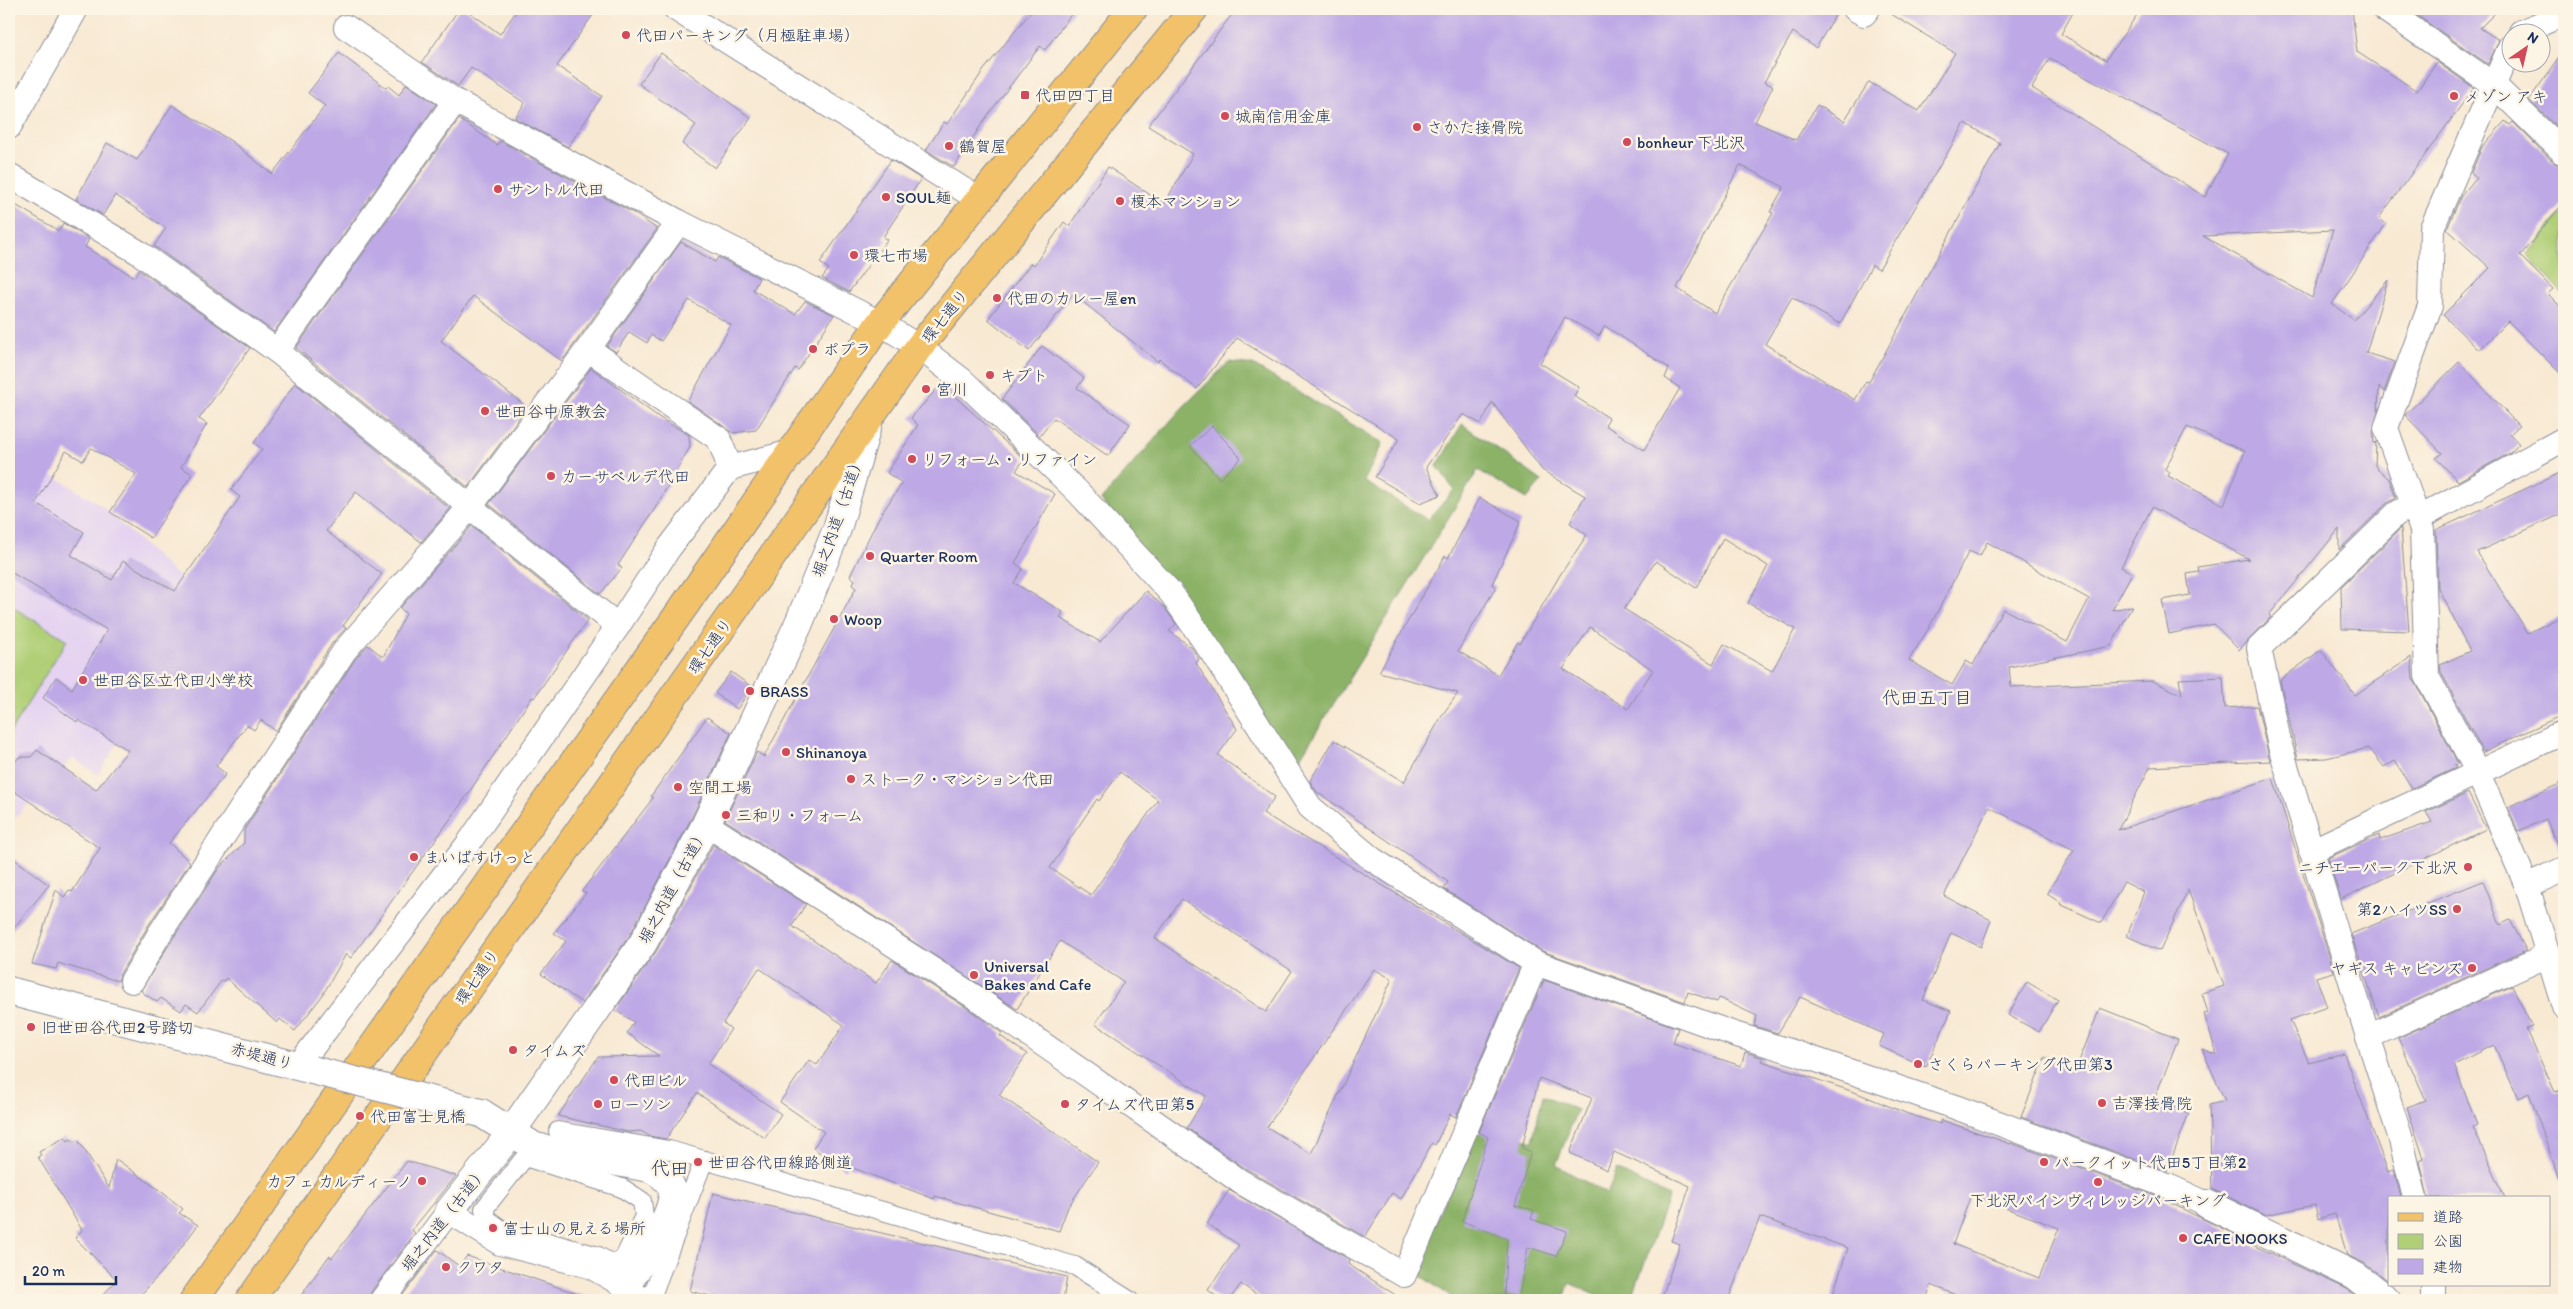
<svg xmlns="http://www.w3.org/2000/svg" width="2573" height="1309" viewBox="0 0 2573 1309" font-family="Itim,'Klee One',sans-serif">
<rect width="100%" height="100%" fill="#fcf5e5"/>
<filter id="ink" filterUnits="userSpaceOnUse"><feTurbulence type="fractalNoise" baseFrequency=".02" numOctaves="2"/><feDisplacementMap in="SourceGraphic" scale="10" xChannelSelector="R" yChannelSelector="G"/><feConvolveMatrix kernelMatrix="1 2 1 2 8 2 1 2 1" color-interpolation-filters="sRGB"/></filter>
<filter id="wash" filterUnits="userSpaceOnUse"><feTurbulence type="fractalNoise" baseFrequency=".0096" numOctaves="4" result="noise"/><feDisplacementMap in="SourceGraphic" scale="20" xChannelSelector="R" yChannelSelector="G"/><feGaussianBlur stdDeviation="1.12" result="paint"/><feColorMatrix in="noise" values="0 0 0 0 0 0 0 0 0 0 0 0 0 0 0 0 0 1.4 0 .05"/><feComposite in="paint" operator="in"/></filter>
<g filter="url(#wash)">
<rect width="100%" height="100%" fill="#f8e9d3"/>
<polygon fill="#e5d3f1" points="9,449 98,503 206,602 98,775 73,758 9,824"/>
<g fill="#b0cf77" stroke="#667f6a">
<polygon points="2564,210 2564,295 2527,255"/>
<polygon points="9,605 67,640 9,734"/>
</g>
<g fill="#8cb268" stroke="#547063">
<polygon points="1229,362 1253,365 1383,443 1364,481 1428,520 1454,490 1437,466 1462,424 1542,481 1527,499 1478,470 1294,768 1101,500 1182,408"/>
<polygon points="1543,1095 1577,1110 1556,1165 1607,1194 1617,1170 1669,1196 1631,1300 1609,1300 1569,1283 1564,1300 1456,1300 1415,1272 1479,1117 1532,1142"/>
</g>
<g id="blocks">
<g fill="#bea9e6" fill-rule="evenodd">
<polygon points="459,9 465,9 500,34 518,9 597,9 557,66 602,96 568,147 515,118 525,103 471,68 458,86 422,62"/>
<polygon points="1033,9 1075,9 1045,50 1040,46 985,119 954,167 926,150 944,122 947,124 983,71"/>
<path d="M1236 9H1839L1816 48 1793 32 1764 82 1773 86 1755 122 1796 140 1817 105 1844 121 1869 82 1919 111 1955 53 1883 9H2075L2061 34 2106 60 2141 9H2352L2357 52 2417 91 2437 62 2474 88 2379 218 2386 224 2332 304 2354 320 2388 280 2366 353 2395 362 2384 392 2379 386 2378 411 2373 432 2374 444 2376 442 2375 466 2389 479 2396 498 2386 504 2339 550V529L2269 615 2271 617 2239 650 2214 624 2169 634 2162 600 2190 595 2187 574 2199 572 2198 567 2249 559 2152 507 2121 567 2132 573 2112 610 2132 606 2111 646 2009 667 2011 687 2153 681 2182 695 2179 679 2223 677 2225 708 2257 706 2270 761 2150 767 2118 830 2273 778 2334 972 2316 977 2327 1007 2290 1020 2309 1063 2344 1054 2388 1172 2394 1170 2401 1198H2389V1282L2364 1263 2347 1255 2335 1214 2318 1219 2315 1205 2265 1215 2212 1189 2209 1105 2225 1101 2202 1049 2217 1055 2204 1014 2208 1013 2202 993 2224 986 2188 890 2160 951 2127 936 2144 892 2124 882 2101 923 2060 904 2061 902 2047 893 2074 850 1989 807 1944 896 1991 920 1981 947 1951 933 1923 1000 1951 1011 1926 1067 1879 1046 1884 1034 1800 997 1778 1033 1754 1026 1757 1016 1719 998 1717 1002 1688 992 1685 1002 1542 951 1444 889 1448 882 1317 792 1310 781 1334 740 1404 782 1443 714 1458 693 1379 672 1445 556 1448 558 1480 498 1521 521 1492 584 1496 587 1458 651 1498 675 1518 642 1520 644 1560 575 1587 535 1570 523 1585 496 1542 470 1492 402 1481 424 1463 414 1426 467 1440 495 1420 503 1375 477 1399 439 1237 338 1197 389 1159 359 1158 362 1073 294 1029 351 988 319 1031 263 1034 265 1064 222 1069 226 1108 167 1164 204 1193 154 1148 126ZM2050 58 2228 154 2205 197 2032 88ZM1965 123 2000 143 1869 382 1866 381 1855 400 1765 344 1792 297 1840 324 1872 265 1879 269ZM1740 165 1784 187 1770 212 1773 213 1715 313 1677 288ZM2333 230 2312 298 2203 236ZM1565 317 1599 336 1605 326 1669 368 1665 378 1680 388 1644 450 1605 425 1609 418 1574 396 1579 387 1540 363ZM2187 427 2245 451 2224 505 2168 476 2170 472 2165 469ZM1723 538 1768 566 1748 603 1795 629 1772 671 1724 644 1713 664 1624 609 1656 561 1696 588ZM1987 542 2089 599 2067 642 2003 609 1973 665 1966 661 1952 685 1909 660 1930 626 1969 551 1980 556ZM1590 627 1653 670 1628 709 1563 669Z"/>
<polygon points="2408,9 2499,9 2480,28 2499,40 2488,64"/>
<polygon points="2564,51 2564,134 2529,100"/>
<polygon points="339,53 386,88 388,86 399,95 406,84 436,104 274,332 154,246 166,228 115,195 103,215 76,199 107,143 137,160 172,105 231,141 272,174 325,106 308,93"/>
<polygon points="661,53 751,118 715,168 682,144 696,125 639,84"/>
<polygon points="459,119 497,145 500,141 635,214 657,229 562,361 473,296 441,341 527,407 468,487 296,348"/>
<polygon points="2505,121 2510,125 2513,122 2554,163 2564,166 2564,202 2520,256 2553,289 2548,294 2564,310 2564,377 2508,321 2479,350 2443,315 2490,268 2447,229 2461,196 2476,178 2471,173 2482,147"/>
<polygon points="891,160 921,179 883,237 887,240 849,292 822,278 829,269 820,263"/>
<polygon points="9,201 59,231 63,223 89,239 85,247 134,277 139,270 250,348 199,419 207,424 181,467 192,474 151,538 110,512 136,474 91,448 83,461 66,451 36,503 84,532 71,555 112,580 123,561 175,591 240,497 231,490 262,449 254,443 295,383 450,509 421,542 356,492 326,531 382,574 343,626 346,628 333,642 276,731 261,720 254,730 247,725 216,766 226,774 169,843 190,862 148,926 120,974 118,981 58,963 56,969 32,964 56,890 64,897 69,890 72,892 100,848 9,788 9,769 19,757 31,757 37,750 96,790 128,750 78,720 77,722 43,698 56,677 72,689 107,630 9,571"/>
<polygon points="681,242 715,262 718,257 759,278 753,290 795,314 805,301 834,315 798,370 795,368 756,430 733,433 688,401 731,325 689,300 661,341 651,335 647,343 629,332 616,352 607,346"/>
<polygon points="1042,346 1084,378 1077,388 1130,424 1108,456 1054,418 1040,436 1002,399"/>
<polygon points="2459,362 2519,426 2510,434 2519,444 2510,453 2458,481 2436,458 2442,453 2405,415"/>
<polygon points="591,368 660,418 689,435 690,447 654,510 618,565 622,568 600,594 489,504"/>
<path d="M941 384 1024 459 1016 471 1055 494 1015 563 1023 569 1014 583 1063 612 1060 618 1100 642 1146 591 1164 607 1176 624 1169 631 1191 647 1199 659 1196 663 1237 729 1218 755 1275 797 1263 813 1519 968 1456 1117 1450 1114 1435 1145 1432 1143 1401 1199 1392 1193 1365 1237 1248 1170 1187 1128 1206 1096 1095 1024 1124 982 1060 941 1017 1009 725 820 757 752 764 757 856 588 852 585 855 580 850 576 878 519 902 483 887 473 918 425 911 418ZM1120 772 1158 800 1091 895 1050 868 1097 799 1099 801ZM1182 899 1292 971 1266 1012 1155 938ZM1374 969 1392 979 1311 1154 1267 1127Z"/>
<polygon points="1212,426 1241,458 1220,479 1190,446"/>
<polygon points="2564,471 2564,513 2477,552 2528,633 2564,615 2564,714 2483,752 2441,672 2440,665 2470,651 2438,588 2436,530"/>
<polygon points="472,526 588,620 534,698 532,697 466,797 351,958 346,954 322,996 295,1031 280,1019 277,1023 226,978 224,981 222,980 198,1012 186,1004 181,1011 161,998 157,1002 143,993 141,990 172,940 219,868 244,843 244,830 356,658 368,645 383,657 406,614 400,608"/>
<polygon points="2401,528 2409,631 2342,629 2341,587"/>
<polygon points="2321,650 2355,695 2411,657 2413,678 2458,764 2454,765 2456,768 2412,788 2395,761 2384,767 2369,748 2326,758 2298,759 2280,680"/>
<polygon points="731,672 752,687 737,709 715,693"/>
<polygon points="707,717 731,733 692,817 630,935 582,1003 541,974 566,941 554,933 586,893 582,891 653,798 651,796"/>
<polygon points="2564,782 2564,855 2562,856 2546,819 2518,831 2508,807"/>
<polygon points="2468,793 2486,829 2341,899 2328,858 2379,835 2380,840 2432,822 2426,812"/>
<polygon points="713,845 806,904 792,926 876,983 892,960 970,1010 1002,1033 1000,1036 1027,1054 999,1095 1098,1162 1068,1207 1059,1231 935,1196 934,1199 848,1166 845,1170 813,1148 824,1132 780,1102 809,1060 817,1065 844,1025 759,968 723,1023 731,1029 708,1064 781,1114 765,1138 697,1093 666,1139 649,1136 641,1131 628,1132 558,1116 598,1057 659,1056 627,1033 634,1022 615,1010 657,950"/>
<polygon points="9,855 49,885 9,934"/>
<polygon points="2483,881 2500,925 2510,920 2526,950 2379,1017 2351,934"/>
<path d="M1544 980 1678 1028 1673 1043 1741 1066 1745 1052 1764 1058 1762 1061 1857 1093 1908 1114 1940 1124 1941 1120 2011 1144V1143L2158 1197 2246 1240 2244 1241 2347 1289 2361 1300H1969L1931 1285 1926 1300H1831L1848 1248 1760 1217 1728 1300H1661L1680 1244 1671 1241 1690 1186 1614 1152 1607 1170 1570 1153 1592 1098 1539 1078 1522 1148 1531 1152 1515 1206 1534 1210 1531 1219 1567 1231 1556 1256 1528 1247 1519 1297 1504 1295 1507 1239 1462 1221 1488 1137 1479 1132ZM1971 1195 2059 1228 2039 1278 1953 1244Z"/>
<polygon points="2027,982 2058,1000 2039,1032 2008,1015"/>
<polygon points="2512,986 2532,1027 2526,1029 2555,1092 2564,1089 2564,1184 2561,1184 2529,1093 2518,1098 2494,1045 2454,1065 2477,1125 2473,1127 2505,1198 2428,1198 2420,1161 2424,1159 2407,1107 2426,1100 2398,1038"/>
<polygon points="2100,1008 2178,1039 2154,1100 2189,1113 2167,1171 2021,1117 2045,1057 2076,1069"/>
<polygon points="65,1137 68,1141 71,1139 74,1142 78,1140 109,1188 116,1159 162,1192 183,1209 179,1213 198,1225 168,1265 136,1300 98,1300 117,1280 75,1238 82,1230 38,1157 41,1155 39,1152"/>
<polygon points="407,1161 456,1176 412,1230 415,1233 371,1292 369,1300 298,1300 329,1256 332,1258"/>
<polygon points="1229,1190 1350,1260 1348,1264 1403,1300 1265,1300 1241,1284 1229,1300 1221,1300 1208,1290 1239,1245 1207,1224"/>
<polygon points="713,1193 1067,1277 1063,1300 727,1300 690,1291"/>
<polygon points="437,1250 459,1266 467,1256 584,1296 584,1300 399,1300"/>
</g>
</g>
</g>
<g filter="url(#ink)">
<use href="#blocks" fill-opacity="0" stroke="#8a8c98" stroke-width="1"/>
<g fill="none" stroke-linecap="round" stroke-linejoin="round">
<defs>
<g id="pedestrian">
<polyline points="558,1131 669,1150 1075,1266 1129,1300"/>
<polygon points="525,1157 622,1188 642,1201 644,1216 624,1258 617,1263 609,1262 598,1256 501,1229 487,1219 484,1209"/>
<polyline points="654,1290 704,1160"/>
</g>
<g id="minor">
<polyline points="676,9 978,199"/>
<polyline points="1855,9 1864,14 1868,9"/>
<polyline points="2384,9 2494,85 2564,153"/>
<polyline points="346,27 455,101 679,222 880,323 919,347 962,380 1078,492 1171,593 1217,660 1310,807 1372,859 1425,893 1536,963 1734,1034 1796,1053 1955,1107 2170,1187 2207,1204"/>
<polyline points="2521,32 2564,14"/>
<polyline points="2510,47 2432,228 2430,306 2386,428 2422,530 2427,676 2477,771 2527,886 2564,1007"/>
<polyline points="9,127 76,9"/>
<polyline points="9,175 138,252 277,351 618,626"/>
<polyline points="588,349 719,439 730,468"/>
<polyline points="277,351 455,101"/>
<polyline points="2412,505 2396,514 2259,648 2280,746 2368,1037 2400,1136 2415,1198"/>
<polyline points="2419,518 2564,439"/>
<polyline points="706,824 978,999 1241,1182 1404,1275 1536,963"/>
<polyline points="2311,851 2564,732"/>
<polyline points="2527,886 2564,869"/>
<polyline points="132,981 160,933 345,650 470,507 588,349 679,222"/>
<polyline points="2368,1037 2548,955"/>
<polyline points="298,1066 468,844 618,626 669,548 730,468 791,452"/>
<polyline points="382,1300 449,1211 500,1243 590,1266 625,1286 643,1300"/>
<polyline points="2433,1300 2433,1285"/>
</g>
<g id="tertiary">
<polyline points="9,991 312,1070"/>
<path d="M481 1113 535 1147 650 1168C659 1173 668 1178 672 1189 678 1211 638 1268 625 1286"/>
<polyline points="2207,1204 2355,1276 2387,1300"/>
<polyline points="449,1211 504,1142 643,943 706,824 799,623 837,529 868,423"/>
</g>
<g id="primary">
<polyline points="194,1300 687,602 880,323 1133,9"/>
<polyline points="250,1300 919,347 1194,9"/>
</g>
</defs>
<use href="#pedestrian" stroke="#8a8c98" stroke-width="20"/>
<use href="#minor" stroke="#8a8c98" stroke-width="26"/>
<use href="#tertiary" stroke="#8a8c98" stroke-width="30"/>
<use href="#primary" stroke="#8a8c98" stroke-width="30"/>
<use href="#pedestrian" stroke="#fff" stroke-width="18"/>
<use href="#minor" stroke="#fff" stroke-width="24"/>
<use href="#tertiary" stroke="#fff" stroke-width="28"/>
<use href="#primary" stroke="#f2c26a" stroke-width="28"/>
<defs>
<polyline id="tertiary-bridge" points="312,1070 481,1113"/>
</defs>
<use href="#tertiary-bridge" stroke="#8a8c98" stroke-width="30" stroke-linecap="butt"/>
<use href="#tertiary-bridge" stroke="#fff" stroke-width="28"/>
</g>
</g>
<g fill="#d1495b" stroke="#fcf5e5" stroke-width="2">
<circle cx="626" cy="35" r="5"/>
<rect x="1020" y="90" width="10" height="10" rx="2.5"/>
<circle cx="2454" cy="96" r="5"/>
<circle cx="1225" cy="116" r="5"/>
<circle cx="1417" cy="127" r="5"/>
<circle cx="1627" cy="142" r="5"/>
<circle cx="949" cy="146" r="5"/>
<circle cx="498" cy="189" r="5"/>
<circle cx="886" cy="197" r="5"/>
<circle cx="1120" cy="201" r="5"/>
<circle cx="854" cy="255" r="5"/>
<circle cx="997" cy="298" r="5"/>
<circle cx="813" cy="349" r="5"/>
<circle cx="990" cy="375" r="5"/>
<circle cx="926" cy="389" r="5"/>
<circle cx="485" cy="411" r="5"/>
<circle cx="912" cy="459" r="5"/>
<circle cx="551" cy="476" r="5"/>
<circle cx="870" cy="556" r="5"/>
<circle cx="834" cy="619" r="5"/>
<circle cx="83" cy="680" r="5"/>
<circle cx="750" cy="691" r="5"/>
<circle cx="786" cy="752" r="5"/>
<circle cx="851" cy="779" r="5"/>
<circle cx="678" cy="787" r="5"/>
<circle cx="726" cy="815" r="5"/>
<circle cx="414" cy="857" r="5"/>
<circle cx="2468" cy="867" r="5"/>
<circle cx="2457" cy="909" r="5"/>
<circle cx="2472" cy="968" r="5"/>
<circle cx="974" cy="975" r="5"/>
<circle cx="31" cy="1027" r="5"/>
<circle cx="513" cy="1050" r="5"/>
<circle cx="1918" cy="1064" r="5"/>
<circle cx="614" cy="1080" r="5"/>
<circle cx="2102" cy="1103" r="5"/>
<circle cx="598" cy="1104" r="5"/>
<circle cx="1065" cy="1104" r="5"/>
<circle cx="360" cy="1116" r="5"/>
<circle cx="698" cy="1162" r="5"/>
<circle cx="2044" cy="1162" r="5"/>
<circle cx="422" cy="1181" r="5"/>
<circle cx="2098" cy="1182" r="5"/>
<circle cx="493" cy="1228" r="5"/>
<circle cx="2183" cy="1238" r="5"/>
<circle cx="446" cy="1267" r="5"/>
</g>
<g text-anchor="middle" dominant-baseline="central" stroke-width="5" stroke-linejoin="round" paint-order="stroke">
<g font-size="16" fill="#1b2f5e" stroke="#fcf5e5" text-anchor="start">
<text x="636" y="35">代田パーキング（月極駐車場）</text>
<text x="1035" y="95">代田四丁目</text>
<text x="2464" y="96">メゾン アキ</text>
<text x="1235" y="116">城南信用金庫</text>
<text x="1427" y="127">さかた接骨院</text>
<text x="1637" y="142">bonheur 下北沢</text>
<text x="959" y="146">鶴賀屋</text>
<text x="508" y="189">サントル代田</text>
<text x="896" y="197">SOUL麺</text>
<text x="1130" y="201">榎本マンション</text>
<text x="864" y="255">環七市場</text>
<text x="1007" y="298">代田のカレー屋en</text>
<text x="823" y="349">ポプラ</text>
<text x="1000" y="375">キプト</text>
<text x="936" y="389">宮川</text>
<text x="495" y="411">世田谷中原教会</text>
<text x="922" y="459">リフォーム・リファイン</text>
<text x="561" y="476">カーサベルデ代田</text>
<text x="880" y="556">Quarter Room</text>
<text x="844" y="619">Woop</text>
<text x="93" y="680">世田谷区立代田小学校</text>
<text x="760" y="691">BRASS</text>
<text x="796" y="752">Shinanoya</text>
<text x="861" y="779">ストーク・マンション代田</text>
<text x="688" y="787">空間工場</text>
<text x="736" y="815">三和リ・フォーム</text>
<text x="424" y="857">まいばすけっと</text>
<text x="2458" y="867" text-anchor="end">ニチエーパーク下北沢</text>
<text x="2447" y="909" text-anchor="end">第2ハイツSS</text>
<text x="984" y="966">Universal<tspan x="984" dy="18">Bakes and Cafe</tspan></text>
<text x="2462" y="968" text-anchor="end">ヤギス キャビンズ</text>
<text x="41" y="1027">旧世田谷代田2号踏切</text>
<text x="523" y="1050">タイムズ</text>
<text x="1928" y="1064">さくらパーキング代田第3</text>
<text x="624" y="1080">代田ビル</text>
<text x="2112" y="1103">吉澤接骨院</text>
<text x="608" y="1104">ローソン</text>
<text x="1075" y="1104">タイムズ代田第5</text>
<text x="370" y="1116">代田富士見橋</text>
<text x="708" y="1162">世田谷代田線路側道</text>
<text x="2054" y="1162">パークイット代田5丁目第2</text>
<text x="412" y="1181" text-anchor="end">カフェ カルディーノ</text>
<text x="2098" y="1200" text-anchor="middle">下北沢パインヴィレッジパーキング</text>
<text x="503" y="1228">富士山の見える場所</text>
<text x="2193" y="1238">CAFE NOOKS</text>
<text x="456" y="1267">クワタ</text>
</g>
<g font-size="16" fill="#1b2f5e" stroke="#fcf5e5">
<text transform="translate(945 316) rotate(-51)">環七通り</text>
<text transform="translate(838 516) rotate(-71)">堀之内道（古道）</text>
<text transform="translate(710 646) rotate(-55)">環七通り</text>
<text transform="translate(673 886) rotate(-62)">堀之内道（古道）</text>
<text transform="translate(477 977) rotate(-55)">環七通り</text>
<text transform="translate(262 1056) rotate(15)">赤堤通り</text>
<text transform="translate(444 1219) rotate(-52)">堀之内道（古道）</text>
</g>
<g font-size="18" fill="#1b2f5e" stroke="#fcf5e5">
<text x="1927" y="698">代田五丁目</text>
</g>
<g font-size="19" fill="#1b2f5e" stroke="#fcf5e5">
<text x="670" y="1168">代田</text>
</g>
</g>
<rect width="2573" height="1309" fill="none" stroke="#fcf5e5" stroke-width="30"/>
<rect x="2388" y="1196" width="162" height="90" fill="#fcf5e5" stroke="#a2a6af"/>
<rect x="2398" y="1213" width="25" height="8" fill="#f2c26a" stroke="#a2a6af"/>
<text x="2433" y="1222" font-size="15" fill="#1b2f5e">道路</text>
<rect x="2398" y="1234" width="25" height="15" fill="#b0cf77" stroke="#a2a6af"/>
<text x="2433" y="1246" font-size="15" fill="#1b2f5e">公園</text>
<rect x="2398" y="1259" width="25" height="15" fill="#bea9e6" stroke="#a2a6af"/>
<text x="2433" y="1272" font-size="15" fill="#1b2f5e">建物</text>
<g transform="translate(2526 48) rotate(34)"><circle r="24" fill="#fcf5e5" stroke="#a2a6af"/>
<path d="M0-4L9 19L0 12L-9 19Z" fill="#d1495b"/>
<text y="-8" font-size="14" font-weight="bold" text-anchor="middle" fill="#1b2f5e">N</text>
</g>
<path d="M25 1276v8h91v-8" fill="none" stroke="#1b2f5e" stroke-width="2.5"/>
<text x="32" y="1276" font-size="15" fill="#1b2f5e" stroke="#fcf5e5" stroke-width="4" paint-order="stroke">20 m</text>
</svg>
